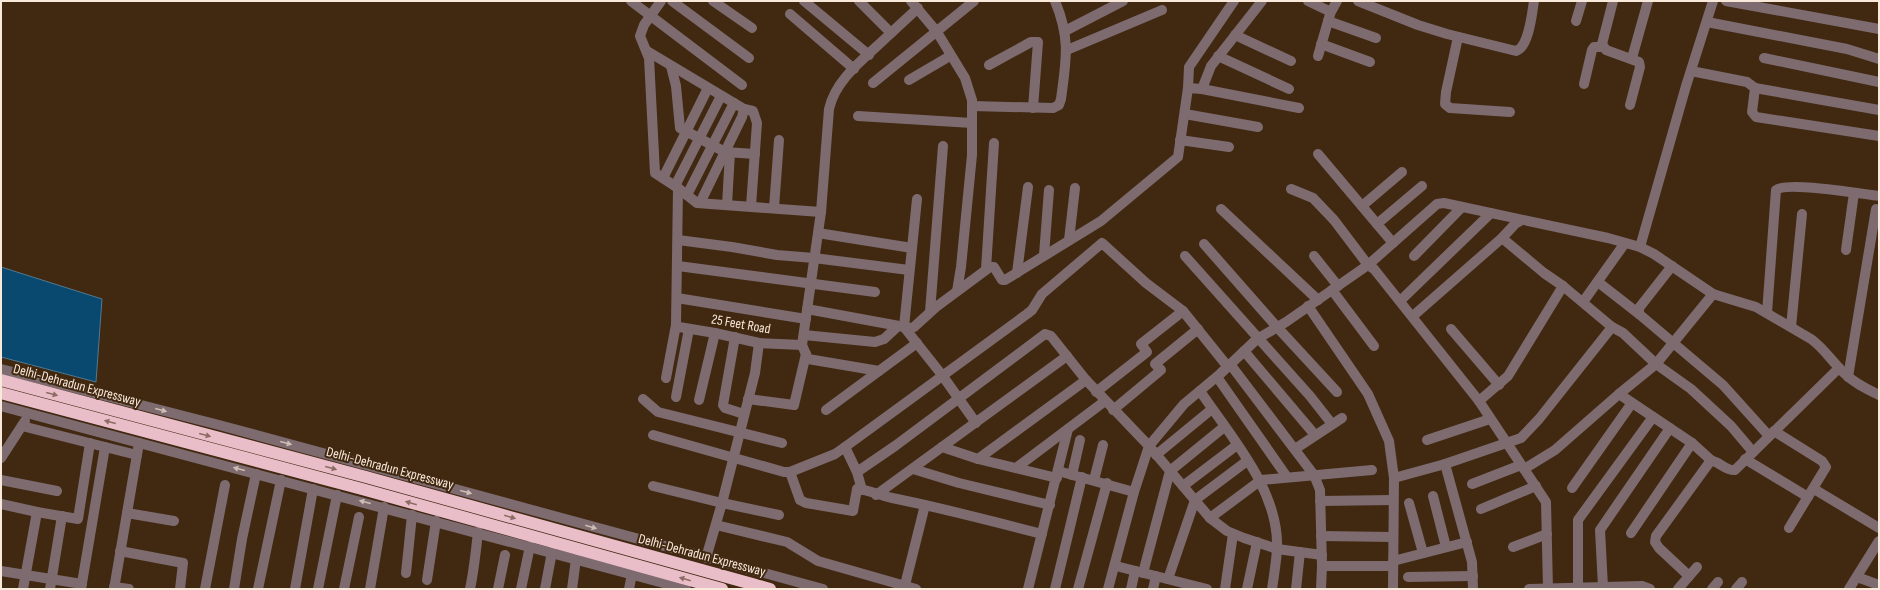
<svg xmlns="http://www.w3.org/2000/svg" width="1880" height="590" viewBox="0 0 1880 590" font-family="'Sofia Sans Condensed',sans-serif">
<rect width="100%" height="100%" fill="#412811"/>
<polygon fill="#094970" stroke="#517990" points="1,267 102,299 96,382 1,357"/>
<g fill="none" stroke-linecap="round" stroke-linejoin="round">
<g stroke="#7d6b6f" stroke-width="10">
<polyline points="631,1 742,85"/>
<polyline points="661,1 644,25 640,36 649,58 655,173 678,188 676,325 666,378"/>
<polyline points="672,1 749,58"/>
<polyline points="713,1 752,28"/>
<polyline points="804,1 869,55"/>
<polyline points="859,1 891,33 918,8"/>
<polyline points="911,1 937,32 965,78 972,100 972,155 961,267 957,291"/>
<polyline points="1308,1 1329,11 1332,10 1337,1"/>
<path d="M1358 1 1418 25 1447 34 1516 51C1529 47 1532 13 1534 1"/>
<polyline points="1613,1 1602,44 1606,50 1639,62 1640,67 1630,105"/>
<polyline points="1726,1 1879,29"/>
<polyline points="790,14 854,69"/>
<polyline points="1328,21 1376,38"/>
<polyline points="1576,21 1582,1"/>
<polyline points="1707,22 1847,49 1879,59"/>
<polyline points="1065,31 1123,1"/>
<polyline points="1235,35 1291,61"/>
<polyline points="1458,37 1446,92 1445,104 1450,108 1510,112"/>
<polyline points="1321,44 1370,62"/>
<polyline points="1067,50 1162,10"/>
<polyline points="647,51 744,109 742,117 700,203"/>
<polyline points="1218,56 1289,89"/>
<polyline points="1318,56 1331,11"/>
<polyline points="1632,58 1648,1"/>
<polyline points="1764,58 1879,82"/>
<polyline points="989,65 1031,42 1038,42 1033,108"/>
<polyline points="671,66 676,86 680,128 725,152 755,154"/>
<polyline points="1691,71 1747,82 1755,88 1752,112 1756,117 1879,136"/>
<polyline points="909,80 950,56"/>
<polyline points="873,83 974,1"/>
<polyline points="1584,84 1592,50 1594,47 1603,47"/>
<polyline points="1188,88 1189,67 1234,1"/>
<polyline points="1755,88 1879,110"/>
<polyline points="1202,89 1299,108"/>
<path d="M972 106 1053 108 1059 105 1061 99C1066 61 1071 39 1055 1"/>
<polyline points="744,109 753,111 757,123 751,206"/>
<polyline points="1185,114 1258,127"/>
<polyline points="858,116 972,123"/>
<polyline points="1180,140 1229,147"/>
<polyline points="1318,154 1393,243"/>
<polyline points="663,178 708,88"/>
<polyline points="675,186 721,96"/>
<polyline points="678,188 697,203 821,212"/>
<polyline points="1291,189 1313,198 1334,220 1368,265 1374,269 1479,401 1546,502 1548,589"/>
<polyline points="687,195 734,103"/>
<polyline points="917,199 904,327 942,375 976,423"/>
<polyline points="727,205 730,152"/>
<polyline points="1362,206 1402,172"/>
<polyline points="774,208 779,140"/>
<polyline points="1221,209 1318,300"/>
<polyline points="1377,224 1422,186"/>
<polyline points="818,233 912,248"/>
<polyline points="1502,238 1544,273 1563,286"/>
<polyline points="678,240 732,247 777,255 814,258 909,270"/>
<polyline points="1069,240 1075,188"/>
<polyline points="1204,244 1277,327 1337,392"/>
<polyline points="1640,247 1686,86 1713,1"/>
<polyline points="1846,250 1854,193"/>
<polyline points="1044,255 1049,190"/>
<polyline points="1185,256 1310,396 1332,424"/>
<polyline points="1314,256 1338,286"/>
<polyline points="1414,256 1462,207"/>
<polyline points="678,266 875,292"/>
<polyline points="1672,266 1639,308 1639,314 1723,385 1769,436"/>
<polyline points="986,269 994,143"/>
<polyline points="1017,273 1028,187"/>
<polyline points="1598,282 1639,314"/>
<polyline points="1332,290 1374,346"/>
<polyline points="677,298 806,319"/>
<polyline points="1400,301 1491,213"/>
<polyline points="1583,302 1625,243"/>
<polyline points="1308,306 1368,394 1389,441 1394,478 1393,589"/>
<polyline points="807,309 910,328 914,327 936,307 990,267 994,267 1002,280 1005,280 1101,221 1178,157 1188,88 1202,89 1211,66 1262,1"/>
<polyline points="930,312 943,146"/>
<path d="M1767 313 1776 190C1787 181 1861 194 1879 196"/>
<polyline points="1413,316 1502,238 1515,224 1522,220"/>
<polyline points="676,325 679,327 715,333 759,343 802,345"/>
<polyline points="1791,327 1802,214"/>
<polyline points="1451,329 1499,385"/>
<polyline points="804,335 875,342 884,339 898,326"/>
<polyline points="735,337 723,405 725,408 744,414"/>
<polyline points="1244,351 1315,435"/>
<polyline points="1230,364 1314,475 1320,490 1322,566 1321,589"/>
<polyline points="1,369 219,425 823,589"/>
<path d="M879 371 808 359 802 345 821 212 829 109C836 77 869 55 891 33"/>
<polyline points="1217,377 1287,477"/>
<polyline points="1848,377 1876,209"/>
<path d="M1200 391C1231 437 1280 491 1277 550 1276 563 1274 576 1272 589"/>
<polyline points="1096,392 1147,352 1141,344 1183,311"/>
<polyline points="1619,394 1692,443 1712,461"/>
<polyline points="676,397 689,329"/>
<polyline points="643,399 658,412 782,443"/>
<polyline points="748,399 794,405 806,354"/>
<polyline points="699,400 715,333"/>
<polyline points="1479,401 1508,376 1563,286 1612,327 1623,333 1656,364 1691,389 1731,426 1753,452"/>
<polyline points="1,406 686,589"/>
<polyline points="826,410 917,343"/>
<polyline points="1113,410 1161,370 1155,364 1198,329"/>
<polyline points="22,426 105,447 81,589"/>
<polyline points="1774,431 1822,461 1826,467 1789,528"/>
<polyline points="653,435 784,472 790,472 835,454 845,447 1027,314 1032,310 1042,294 1102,243 1146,283 1183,311 1228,367"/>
<polyline points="1427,440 1490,419"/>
<polyline points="105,447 137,455"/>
<polyline points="845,447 857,472 862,490"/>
<polyline points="942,447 978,459 1057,478"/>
<polyline points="1295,449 1342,418"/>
<polyline points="1156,455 1212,409"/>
<polyline points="1,458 25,421"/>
<polyline points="978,459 1086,380"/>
<polyline points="1745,459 1808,497"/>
<polyline points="1445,464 1472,562 1473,589"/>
<polyline points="1016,468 1105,401"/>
<polyline points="913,469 959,483 1050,505"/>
<polyline points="1524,469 1555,450 1619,394 1656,364 1713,294"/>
<polyline points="1058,471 1134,492"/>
<path d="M790 472 800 500 806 503 853 511 857 489C866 489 882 496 892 498 942 508 992 521 1042 534"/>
<polyline points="857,472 895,446 1045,334 1051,336 1086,380 1149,446 1210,518 1227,531 1244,538 1277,549 1322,555"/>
<polyline points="1072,475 1080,440"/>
<polyline points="1394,478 1445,464 1521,438 1539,419 1612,327"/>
<polyline points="1,480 57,491"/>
<polyline points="1094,480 1103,445"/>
<polyline points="1472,484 1521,465"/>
<polyline points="653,486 722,503 779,515"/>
<polyline points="1183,486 1237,445"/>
<polyline points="1572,488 1632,403"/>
<polyline points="1814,489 1879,528"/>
<polyline points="876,495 1067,356"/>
<polyline points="1433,496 1446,547"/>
<polyline points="1320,501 1393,500"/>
<polyline points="1409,503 1423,553"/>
<polyline points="1,504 37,512 23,589"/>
<polyline points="1481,509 1536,486"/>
<polyline points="37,512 78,519 90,443"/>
<polyline points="127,513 174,521"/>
<polyline points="1210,518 1261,480 1372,470"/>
<polyline points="716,525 787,542 818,561 916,589"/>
<polyline points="1631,533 1692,443"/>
<polyline points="1321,536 1393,537"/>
<polyline points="1513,547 1547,534"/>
<polyline points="120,551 183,563 180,589"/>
<polyline points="706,558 722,503 755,373 759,343"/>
<polyline points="1393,561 1467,542"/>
<polyline points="1116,566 1207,589"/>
<polyline points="1322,566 1393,566"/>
<polyline points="1,571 82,584"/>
<polyline points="406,573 412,515"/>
<polyline points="1143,573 1170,471 1224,427"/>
<path d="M1689 576 1659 548 1655 542 1656 536 1709 463 1712 461C1720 462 1726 471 1735 470L1839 368"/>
<polyline points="1408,577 1473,576"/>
<polyline points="1857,577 1879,585"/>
<polyline points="1168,579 1195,500 1247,461"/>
<polyline points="427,580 436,521"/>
<polyline points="114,587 129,589"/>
<polyline points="1603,587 1600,530 1670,428"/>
<polyline points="1578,588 1578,520 1653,417"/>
<polyline points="50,589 62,516"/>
<polyline points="114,589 139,443"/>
<polyline points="205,589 225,485"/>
<polyline points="234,589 242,539 256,474"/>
<polyline points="258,589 281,480"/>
<polyline points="295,589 313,489"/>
<polyline points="318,589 337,495"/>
<polyline points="344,589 359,517"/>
<polyline points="370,589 384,507"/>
<path d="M470 589C474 570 476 551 478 532"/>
<polyline points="498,589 505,555"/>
<polyline points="521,589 530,546"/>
<polyline points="545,589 552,552"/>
<polyline points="572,589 576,559"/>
<polyline points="629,589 632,574"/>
<polyline points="904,589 925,505"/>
<polyline points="1028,589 1068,429"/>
<polyline points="1055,589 1082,477"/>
<polyline points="1078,589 1107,483"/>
<path d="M1108 589 1134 492 1149 446 1184 404 1220 374 1257 339 1286 322 1368 265 1437 204 1444 203 1608 238 1640 247 1654 254 1713 294 1756 307 1811 339C1824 348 1832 362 1844 373 1854 383 1867 389 1879 395"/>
<polyline points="1131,589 1135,571"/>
<polyline points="1153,589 1156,576"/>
<polyline points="1225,589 1233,534"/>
<polyline points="1247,589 1257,542"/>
<polyline points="1296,589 1300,552"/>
<polyline points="1529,589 1642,586 1650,589"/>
<polyline points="1678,589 1697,567"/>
<polyline points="1712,589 1718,582"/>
<polyline points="1736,589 1742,582"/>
<polyline points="1849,589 1879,541"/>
</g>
<g stroke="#eabec9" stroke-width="12">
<polyline points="1,380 366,477 770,589"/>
<polyline points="1,393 362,489 722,589"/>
</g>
</g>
<defs><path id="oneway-solid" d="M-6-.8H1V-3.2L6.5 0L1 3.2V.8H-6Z"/></defs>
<g fill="#8d6c64">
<use href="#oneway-solid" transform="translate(52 394) rotate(15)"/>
<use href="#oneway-solid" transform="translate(110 422) rotate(-165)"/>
<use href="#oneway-solid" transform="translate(205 435) rotate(15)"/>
<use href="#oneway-solid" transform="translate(331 468) rotate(15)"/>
<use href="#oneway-solid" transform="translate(411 503) rotate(-164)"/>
<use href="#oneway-solid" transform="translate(510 517) rotate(16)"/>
<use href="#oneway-solid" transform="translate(685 579) rotate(-164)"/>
</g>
<g fill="#cebdb5">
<use href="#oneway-solid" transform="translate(161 410) rotate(15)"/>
<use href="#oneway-solid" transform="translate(286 443) rotate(15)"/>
<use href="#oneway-solid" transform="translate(239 469) rotate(-165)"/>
<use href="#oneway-solid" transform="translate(466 492) rotate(15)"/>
<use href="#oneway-solid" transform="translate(365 502) rotate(-165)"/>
<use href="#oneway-solid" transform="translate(591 527) rotate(16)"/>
</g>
<g text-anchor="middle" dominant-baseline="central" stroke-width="4" stroke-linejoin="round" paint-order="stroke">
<g font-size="14" fill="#f9e9db" stroke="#412811">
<text transform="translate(741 324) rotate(10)">25 Feet Road</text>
<text transform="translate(77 385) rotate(15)">Delhi-Dehradun Expressway</text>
<text transform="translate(390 468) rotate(15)">Delhi-Dehradun Expressway</text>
<text transform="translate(702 555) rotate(15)">Delhi-Dehradun Expressway</text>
</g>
</g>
<rect width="1880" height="590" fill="none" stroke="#f9e9db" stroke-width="4"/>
</svg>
